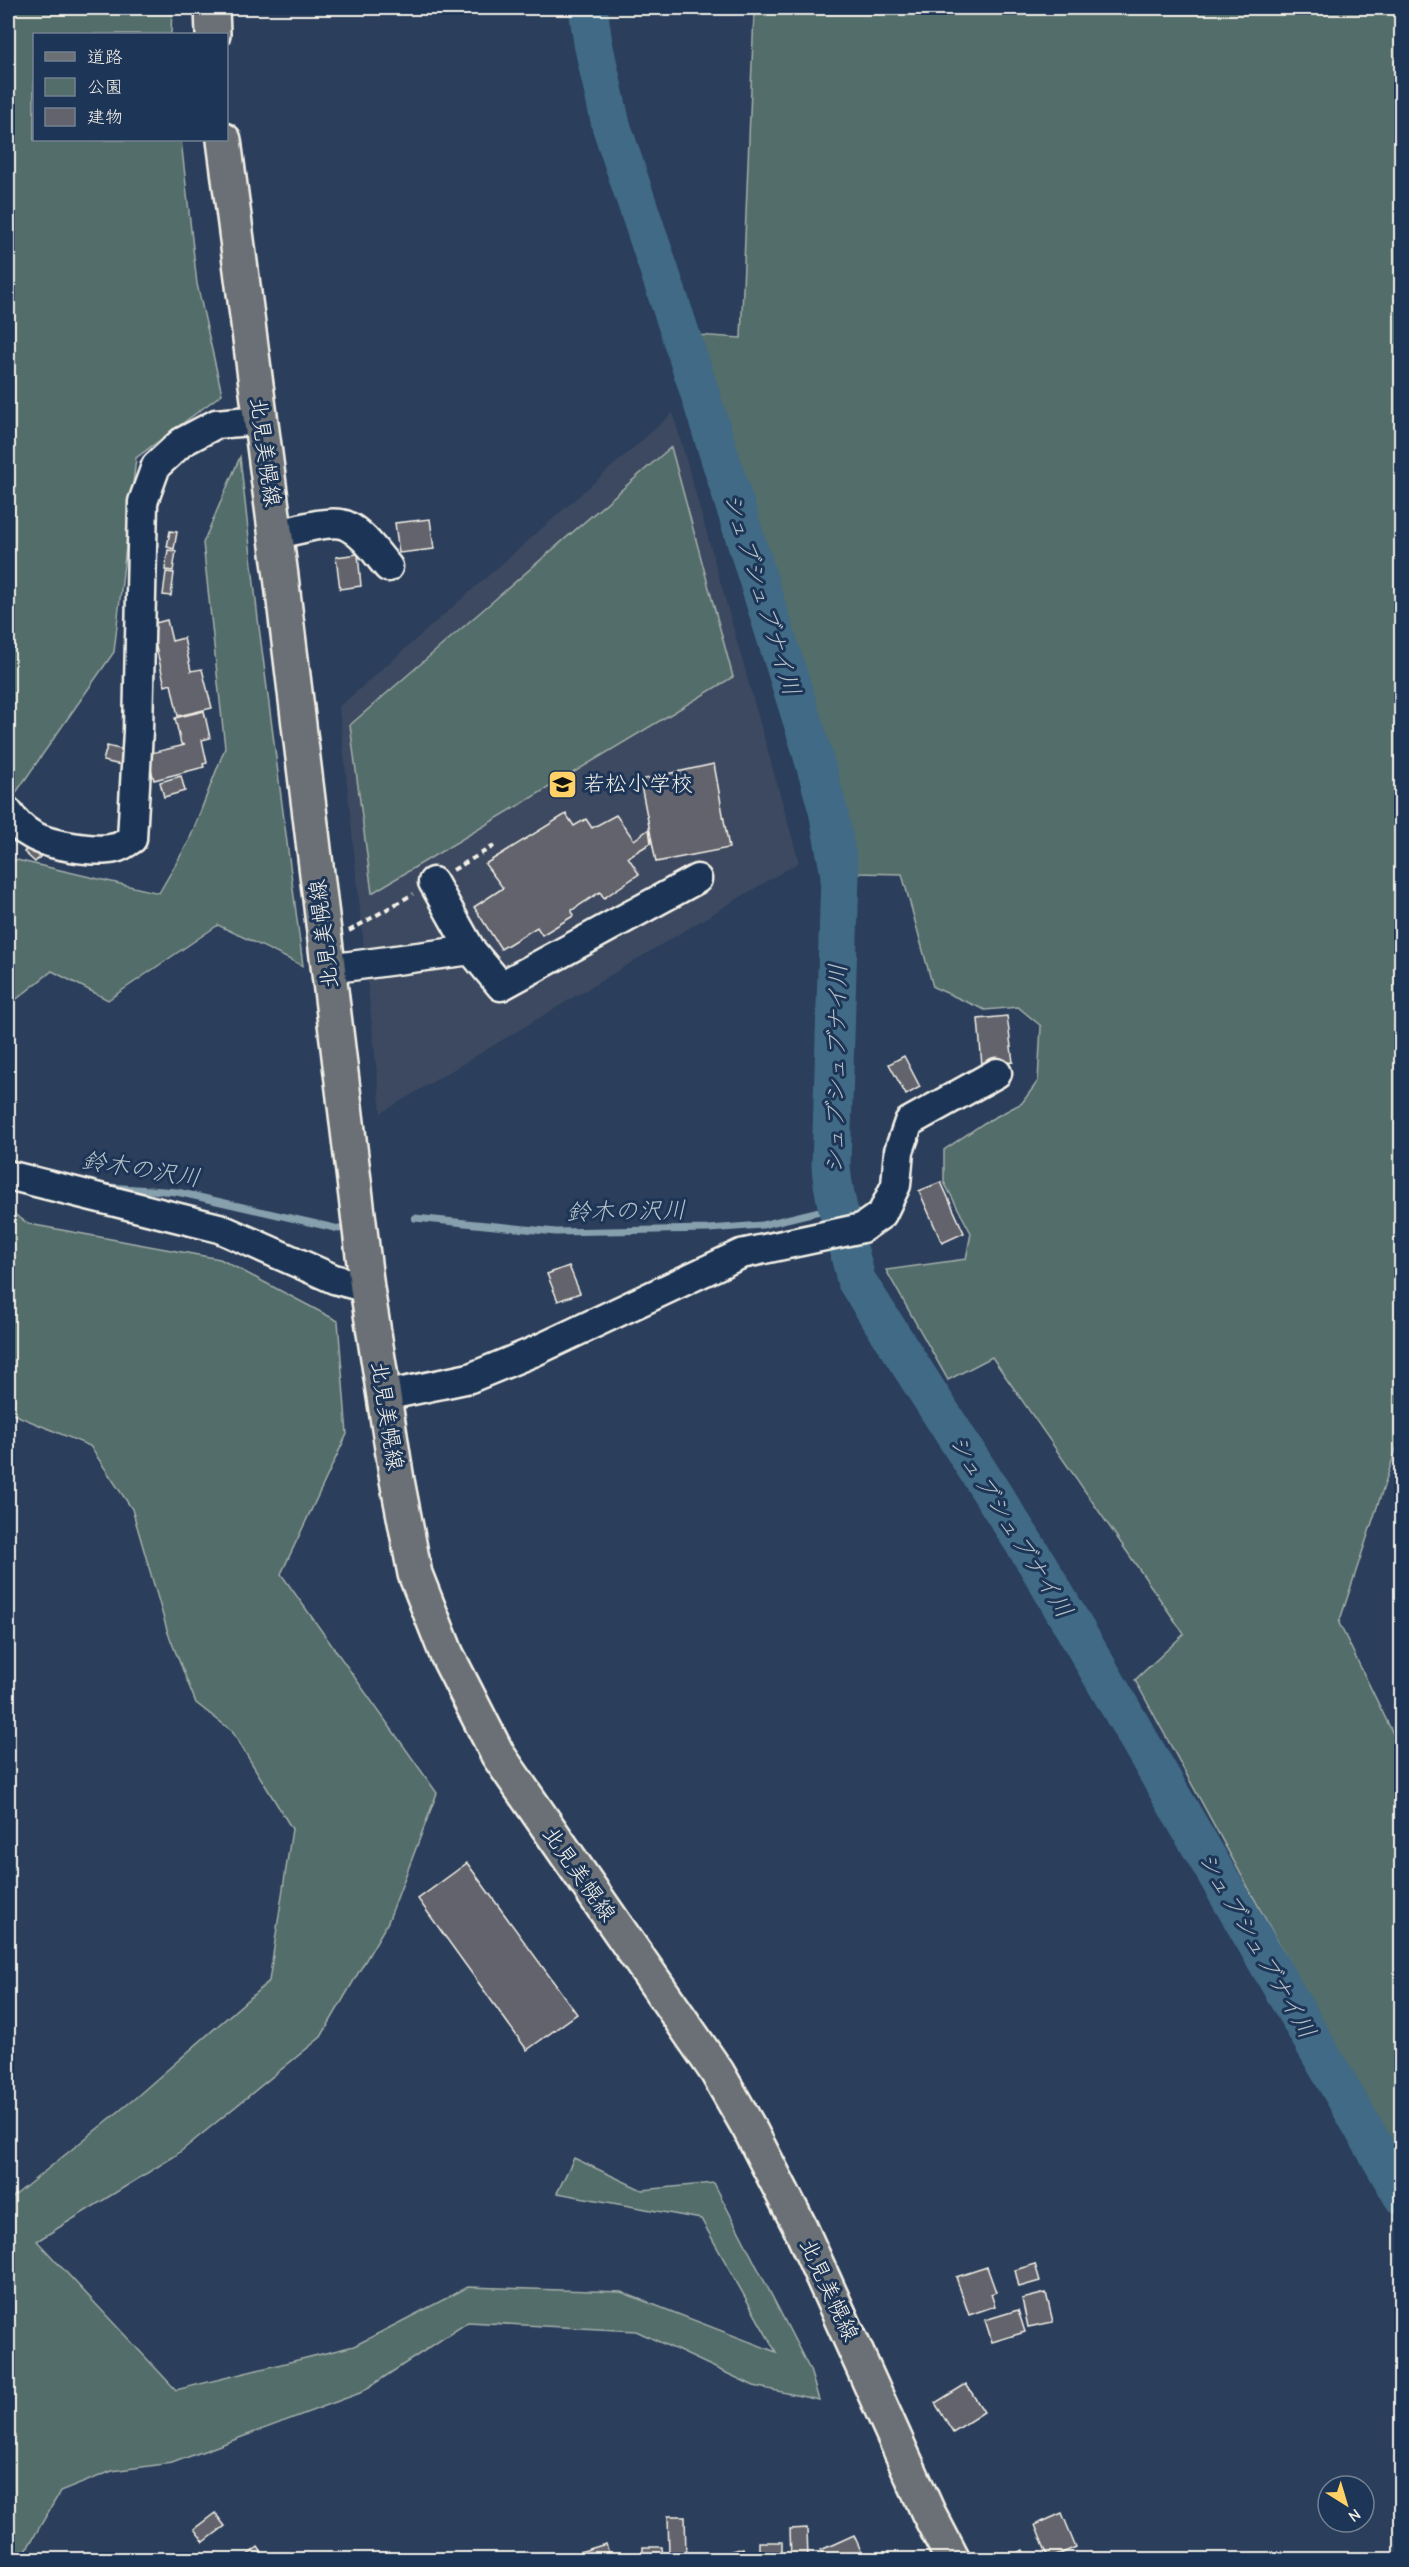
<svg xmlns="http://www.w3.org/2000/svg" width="1409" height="2567" viewBox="0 0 1409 2567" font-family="'Comic Neue','Klee One',sans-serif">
<rect width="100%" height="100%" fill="#2b3e5b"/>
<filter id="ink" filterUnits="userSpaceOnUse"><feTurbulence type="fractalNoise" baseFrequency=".0167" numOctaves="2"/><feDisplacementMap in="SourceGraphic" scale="12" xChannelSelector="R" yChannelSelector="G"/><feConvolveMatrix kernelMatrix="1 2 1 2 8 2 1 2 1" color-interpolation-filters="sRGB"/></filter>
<g filter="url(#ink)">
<polygon fill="#3c4960" points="673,413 799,862 381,1113 339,707"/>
<g fill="#536d6b" stroke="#a4afaa" stroke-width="1.5">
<polygon points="8,8 172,8 171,34 34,34 34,140 181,140 197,284 222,394 136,458 114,652 8,804"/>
<polygon points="763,8 1401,8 1402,1431 1339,1623 1401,1750 1402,2155 1395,2157 1135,1680 1184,1634 992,1357 948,1380 886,1270 966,1259 971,1233 944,1182 944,1150 984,1123 1022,1103 1038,1081 1041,1026 1018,1007 985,1010 933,987 902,874 857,873 818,826 666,333 741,338 754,14"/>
<polygon points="671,447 733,677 372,893 350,725"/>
<polygon points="240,457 258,619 303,966 218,925 108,1000 52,971 8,1006 8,858 159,893 189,841 225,748 203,543"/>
<polygon points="8,1210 29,1224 220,1259 338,1321 347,1434 281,1574 437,1793 388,1922 321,2037 175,2156 37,2241 176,2390 354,2346 468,2287 621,2292 776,2352 701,2219 557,2193 574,2158 642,2190 714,2183 810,2370 819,2400 754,2386 636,2331 468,2322 360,2393 172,2463 112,2471 60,2492 21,2559 8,2559 8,2201 134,2099 269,1981 292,1829 232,1731 196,1703 168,1633 132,1509 90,1446 8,1412"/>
</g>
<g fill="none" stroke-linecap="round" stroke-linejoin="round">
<g stroke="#87a0ad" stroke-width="7">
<polyline points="109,1187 177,1192 339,1229"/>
<polyline points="415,1218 556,1232 709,1229 762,1225 836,1207"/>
</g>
<path stroke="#3f6a86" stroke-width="39" d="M588 8 593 43 611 125 695 378 809 742 828 810 840 875 831 1166C834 1205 848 1242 856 1280L1038 1565 1402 2195"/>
</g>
<g fill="#62636c" stroke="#f4f1e8" stroke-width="1.5">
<polygon points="430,519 434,549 399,553 395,523"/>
<polygon points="170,531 177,532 174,549 167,547"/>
<polygon points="168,550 176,551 173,571 165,570"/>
<polygon points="358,554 361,586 340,589 336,557"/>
<polygon points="166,572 174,573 171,596 163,595"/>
<polygon points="167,620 172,641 184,638 191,671 202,669 212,708 178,716 171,684 165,686 156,647 153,648 148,625"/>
<polygon points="204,711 210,738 202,740 207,763 203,764 204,767 154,780 147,754 185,745 181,744 175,718"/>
<polygon points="107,746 124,750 121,765 103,761"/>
<polygon points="714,764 729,848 656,862 640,780"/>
<polygon points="181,776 185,791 164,797 160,782"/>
<polygon points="566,814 574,826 586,819 592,828 616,815 634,840 649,829 651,843 628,857 639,874 604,898 600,892 572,910 573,916 542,935 537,927 501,949 474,907 503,888 485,864"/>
<polygon points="29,846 40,857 35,862 24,852"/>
<polygon points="1007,1016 1013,1062 982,1066 978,1019"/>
<polygon points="904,1056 920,1087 906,1095 889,1064"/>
<polygon points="941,1182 964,1233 942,1243 919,1191"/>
<polygon points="569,1266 580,1293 558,1301 547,1274"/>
<polygon points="467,1863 577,2014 527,2050 418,1899"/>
<polygon points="1035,2264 1040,2281 1019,2287 1015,2270"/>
<polygon points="987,2267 996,2292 991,2294 995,2306 969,2315 956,2277"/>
<polygon points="1046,2293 1053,2322 1028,2327 1022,2299"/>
<polygon points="1018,2310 1025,2332 992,2342 985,2320"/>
<polygon points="966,2384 984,2412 953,2432 935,2403"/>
<polygon points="215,2513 225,2526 204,2542 194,2529"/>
<polygon points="1062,2513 1076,2547 1049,2559 1035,2525"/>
<polygon points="668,2516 685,2516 686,2554 669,2555"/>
<polygon points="807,2528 808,2560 791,2560 790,2529"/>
<polygon points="854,2535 865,2560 825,2560 821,2550"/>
<rect x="759" y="2542" width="23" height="18"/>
<polygon points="606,2544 611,2560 556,2560 556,2559"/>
<polygon points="258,2547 267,2560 241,2560"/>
<polygon points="643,2547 662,2547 663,2560 643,2560"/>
<polygon points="743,2548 746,2560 698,2560"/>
<polygon points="1023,2550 1027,2560 1000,2560"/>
</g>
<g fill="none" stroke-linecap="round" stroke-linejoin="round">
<defs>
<g id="minor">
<path d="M276 535C293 531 329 519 345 525 362 532 376 553 388 567"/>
<path d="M8 812C15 822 21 829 32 835 49 845 95 853 115 848 121 847 127 842 132 839L138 731 143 502 156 466 182 442 216 424 261 420"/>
<polyline points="433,882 471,950"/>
<polyline points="328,969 471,950 501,986 697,879"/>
<polyline points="8,1175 219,1228 334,1279 367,1288"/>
<polyline points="384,1396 470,1378 533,1352 741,1254 862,1228 882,1214 896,1185 899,1151 909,1122 997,1073"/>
</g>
<g id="major">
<polyline points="212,8 213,34"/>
<polyline points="224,140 281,576 367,1288 397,1480 415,1574 447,1655 498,1755 717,2072 749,2128 800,2227 928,2512 953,2560"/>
</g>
</defs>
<use href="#minor" stroke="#f4f1e8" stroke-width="33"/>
<use href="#major" stroke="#f4f1e8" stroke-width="38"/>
<g stroke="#f4f1e8" stroke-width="4" stroke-dasharray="6 4.5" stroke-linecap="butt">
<polyline points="453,870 494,846"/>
<polyline points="349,931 413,894"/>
</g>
<use href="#minor" stroke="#1d3557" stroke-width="28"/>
<use href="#major" stroke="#6a7074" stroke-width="33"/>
</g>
</g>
<defs>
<symbol id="school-square" viewBox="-11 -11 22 22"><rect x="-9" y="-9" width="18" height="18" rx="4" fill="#ffd166" stroke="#1d3557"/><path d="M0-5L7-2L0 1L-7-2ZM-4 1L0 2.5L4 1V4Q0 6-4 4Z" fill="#111"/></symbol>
</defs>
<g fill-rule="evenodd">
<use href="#school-square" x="546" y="768" width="33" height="33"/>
</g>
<g text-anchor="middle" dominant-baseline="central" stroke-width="6" stroke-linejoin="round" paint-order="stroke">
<g font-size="22" fill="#f4f1e8" stroke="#1d3557">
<text transform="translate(265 452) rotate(82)">北見美幌線</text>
<text transform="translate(324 934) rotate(-97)">北見美幌線</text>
<text transform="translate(387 1416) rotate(81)">北見美幌線</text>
<text transform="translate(579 1874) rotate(55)">北見美幌線</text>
<text transform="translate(829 2290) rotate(65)">北見美幌線</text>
</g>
<g font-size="22" fill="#f4f1e8" stroke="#1d3557" text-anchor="start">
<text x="583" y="784">若松小学校</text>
</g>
<g font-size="24" font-style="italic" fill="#b5c2c6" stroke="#1d3557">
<text transform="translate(762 594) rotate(73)">シュブシュブナイ川</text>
<text transform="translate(836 1069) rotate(-89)">シュブシュブナイ川</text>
<text transform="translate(141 1169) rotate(9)">鈴木の沢川</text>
<text transform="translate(626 1211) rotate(-1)">鈴木の沢川</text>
<text transform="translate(1011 1526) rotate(58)">シュブシュブナイ川</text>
<text transform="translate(1257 1945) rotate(60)">シュブシュブナイ川</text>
</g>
</g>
<rect width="1409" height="2567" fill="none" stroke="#1d3557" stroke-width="30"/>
<rect x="15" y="15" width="1379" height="2537" fill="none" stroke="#f4f1e8" stroke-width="2" filter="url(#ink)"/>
<rect x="33" y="33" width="195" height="108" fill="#1d3557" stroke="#738091" stroke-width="1.5"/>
<rect x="45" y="52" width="30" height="9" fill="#6a7074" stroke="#738091" stroke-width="1.5"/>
<text x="87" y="63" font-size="18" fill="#f4f1e8">道路</text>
<rect x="45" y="78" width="30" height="18" fill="#536d6b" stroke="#738091" stroke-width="1.5"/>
<text x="87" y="93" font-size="18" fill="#f4f1e8">公園</text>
<rect x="45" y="108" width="30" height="18" fill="#62636c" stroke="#738091" stroke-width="1.5"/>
<text x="87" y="123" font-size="18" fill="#f4f1e8">建物</text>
<g transform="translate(1346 2504) rotate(143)"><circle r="28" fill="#1d3557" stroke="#738091" stroke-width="1.5"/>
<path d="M0-4.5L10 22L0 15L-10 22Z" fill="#ffd166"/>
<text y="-9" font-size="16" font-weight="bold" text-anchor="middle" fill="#f4f1e8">N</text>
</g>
</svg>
